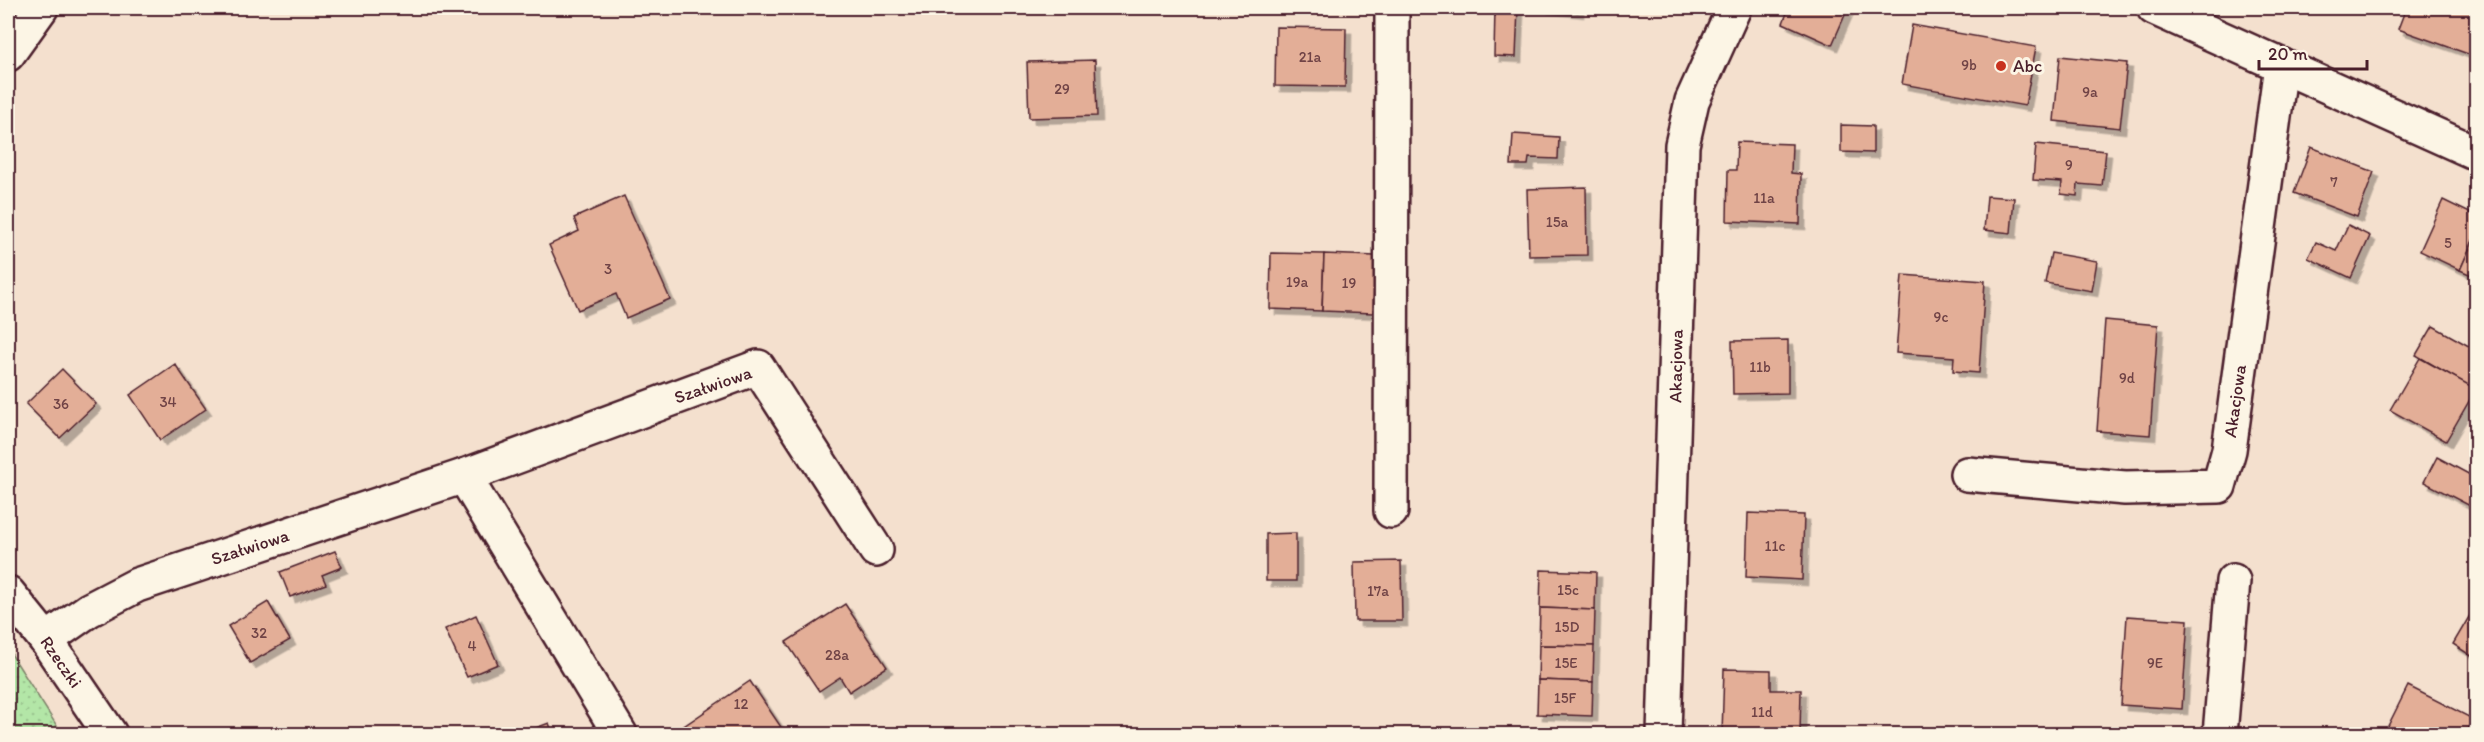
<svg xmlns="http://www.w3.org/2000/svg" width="2484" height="742" viewBox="0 0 2484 742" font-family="Itim,sans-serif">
<defs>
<pattern id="green-dots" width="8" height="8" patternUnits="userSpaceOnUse" patternTransform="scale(1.5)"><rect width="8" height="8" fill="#b3e6a7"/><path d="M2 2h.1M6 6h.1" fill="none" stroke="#9bc590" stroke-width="1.8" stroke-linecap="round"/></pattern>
<filter id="shadow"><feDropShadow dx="5.5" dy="5.5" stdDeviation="0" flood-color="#0004"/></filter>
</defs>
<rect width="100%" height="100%" fill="#f4e0ce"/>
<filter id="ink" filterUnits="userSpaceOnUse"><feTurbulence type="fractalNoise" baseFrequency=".0167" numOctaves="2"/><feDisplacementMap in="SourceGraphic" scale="12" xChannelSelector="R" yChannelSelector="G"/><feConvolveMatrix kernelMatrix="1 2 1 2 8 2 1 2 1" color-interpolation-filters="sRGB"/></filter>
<g filter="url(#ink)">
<polygon fill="url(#green-dots)" stroke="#7e8269" stroke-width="1.5" points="8,649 62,734 8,734"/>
<g fill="#e3ae97" stroke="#4a1f2b" stroke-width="1.5" filter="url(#shadow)">
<polygon points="1495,8 1518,8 1516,57 1494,56"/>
<polygon points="1542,8 1578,8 1578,12"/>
<polygon points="1789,8 1848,8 1832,45 1783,23"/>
<polygon points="2406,8 2476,8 2476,41 2471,55 2398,29"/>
<polygon points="1912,25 2036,47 2025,106 1902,84"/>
<polygon points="1276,27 1346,28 1345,87 1275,86"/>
<polygon points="2060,56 2127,63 2120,128 2054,121"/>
<polygon points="1095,60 1097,116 1029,118 1027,62"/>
<polygon points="1841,125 1873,126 1873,153 1841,152"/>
<polygon points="1513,134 1559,137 1558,159 1529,158 1528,165 1511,165"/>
<polygon points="1737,142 1792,144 1791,173 1801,174 1800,224 1727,221 1728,170 1736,170"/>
<polygon points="2036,144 2106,151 2102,186 2078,184 2077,196 2061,194 2062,182 2033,180"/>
<polygon points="2311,147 2374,172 2357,217 2294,193"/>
<polygon points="1586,187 1587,255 1529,256 1527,189"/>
<polygon points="624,196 670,299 626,318 616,294 578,310 549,245 579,231 574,218"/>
<polygon points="1987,196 2014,198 2011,233 1984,230"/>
<polygon points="2443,200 2476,216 2476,234 2460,270 2420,251"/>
<polygon points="2348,225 2370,236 2351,278 2308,258 2316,242 2336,251"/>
<polygon points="2476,234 2476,277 2460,270"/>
<polygon points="1271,253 1324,254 1322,311 1270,309"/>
<polygon points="2051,253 2097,261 2092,291 2045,283"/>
<polygon points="1324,254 1375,256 1373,313 1322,311"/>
<polygon points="1902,275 1985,281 1979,373 1953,371 1954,357 1896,353"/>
<polygon points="2105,320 2158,325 2150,435 2097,431"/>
<polygon points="2433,326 2476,350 2476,390 2416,355"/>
<polygon points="1788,340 1788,393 1733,394 1732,341"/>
<polygon points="2420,358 2476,389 2446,441 2390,410"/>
<polygon points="175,364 206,409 160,440 130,395"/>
<polygon points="62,369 96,404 60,438 26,404"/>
<polygon points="2437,457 2476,478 2476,509 2424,482"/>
<polygon points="1748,513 1804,515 1802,580 1746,577"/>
<polygon points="1296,533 1296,581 1266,581 1266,534"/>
<polygon points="335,551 342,567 322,575 326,584 290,597 280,572"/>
<polygon points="1401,561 1402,621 1355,621 1354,562"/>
<polygon points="1541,570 1596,572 1595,610 1540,608"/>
<polygon points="268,602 290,640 250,663 228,626"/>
<polygon points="845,604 887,667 849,692 840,677 819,691 786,642"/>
<polygon points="2476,605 2476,659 2453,644"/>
<polygon points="1540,608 1595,610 1594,646 1539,645"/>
<polygon points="476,615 498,664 467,677 445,629"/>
<polygon points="2127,616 2188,620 2182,709 2121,705"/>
<polygon points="1539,645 1594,646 1593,682 1538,680"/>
<polygon points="1724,669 1771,670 1771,690 1801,690 1800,734 1722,734"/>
<polygon points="1538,680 1593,682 1592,716 1537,714"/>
<polygon points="750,681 781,727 769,734 681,734 678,730"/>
<polygon points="2408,686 2473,719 2465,734 2384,734"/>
<polygon points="549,723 553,734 520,734"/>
</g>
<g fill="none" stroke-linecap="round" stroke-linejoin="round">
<defs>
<g id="minor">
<polyline points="2154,8 2476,153"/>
<polyline points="8,54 41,8"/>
<polyline points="1967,474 2125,488 2219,486 2229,450 2281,65"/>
<polyline points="464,476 620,734"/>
<polyline points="1391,511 1392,8"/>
<polyline points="46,640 89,610 137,585 464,476 758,367 876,550"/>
<polyline points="1664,734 1682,145 1692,101 1734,8"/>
<polyline points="2220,734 2233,581"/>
</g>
<polyline id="major" points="8,593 46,640 110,734"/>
</defs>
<use href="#minor" stroke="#4a1f2b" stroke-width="38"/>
<use href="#major" stroke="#4a1f2b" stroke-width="38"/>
<use href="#minor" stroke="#fcf5e5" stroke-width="33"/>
<use href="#major" stroke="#fcf5e5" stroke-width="33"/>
</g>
</g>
<circle fill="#c8321e" stroke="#fcf5e5" stroke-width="2" cx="2001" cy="66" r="6"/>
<g text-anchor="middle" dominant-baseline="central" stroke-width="6" stroke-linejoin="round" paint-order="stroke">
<g font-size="15" fill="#704346">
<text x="1310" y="57">21a</text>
<text x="1969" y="65">9b</text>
<text x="1062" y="89">29</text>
<text x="2090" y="92">9a</text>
<text x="2069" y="165">9</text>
<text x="2334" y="182">7</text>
<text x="1764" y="198">11a</text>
<text x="1557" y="222">15a</text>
<text x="2448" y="243">5</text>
<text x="608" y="269">3</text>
<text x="1297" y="282">19a</text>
<text x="1349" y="283">19</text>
<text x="1941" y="317">9c</text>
<text x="1760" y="367">11b</text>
<text x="2127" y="378">9d</text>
<text x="168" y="402">34</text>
<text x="61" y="404">36</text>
<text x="1775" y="546">11c</text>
<text x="1568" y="590">15c</text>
<text x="1378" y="591">17a</text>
<text x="1567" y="627">15D</text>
<text x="259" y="633">32</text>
<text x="472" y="646">4</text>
<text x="837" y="655">28a</text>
<text x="1566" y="663">15E</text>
<text x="2155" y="663">9E</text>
<text x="1565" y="698">15F</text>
<text x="741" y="704">12</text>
<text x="1762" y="712">11d</text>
</g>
<g font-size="18" fill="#4a1f2b" stroke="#fcf5e5" text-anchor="start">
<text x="2013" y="66">Abc</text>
</g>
<g font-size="18" fill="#4a1f2b" stroke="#fcf5e5">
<text transform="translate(1676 366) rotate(-89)">Akacjowa</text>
<text transform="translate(713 385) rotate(-19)">Szałwiowa</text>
<text transform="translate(2235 401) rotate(-82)">Akacjowa</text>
<text transform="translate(250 547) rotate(-18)">Szałwiowa</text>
<text transform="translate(61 662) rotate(55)">Rzeczki</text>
</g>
</g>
<rect width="2484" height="742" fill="none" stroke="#fcf5e5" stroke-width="30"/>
<rect x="15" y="15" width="2454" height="712" fill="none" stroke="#4a1f2b" stroke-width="2" filter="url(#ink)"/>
<path d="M2259 60v9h108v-9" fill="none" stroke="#4a1f2b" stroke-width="3"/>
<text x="2268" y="60" font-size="18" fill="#4a1f2b" stroke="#fcf5e5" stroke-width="4.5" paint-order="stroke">20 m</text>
</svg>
